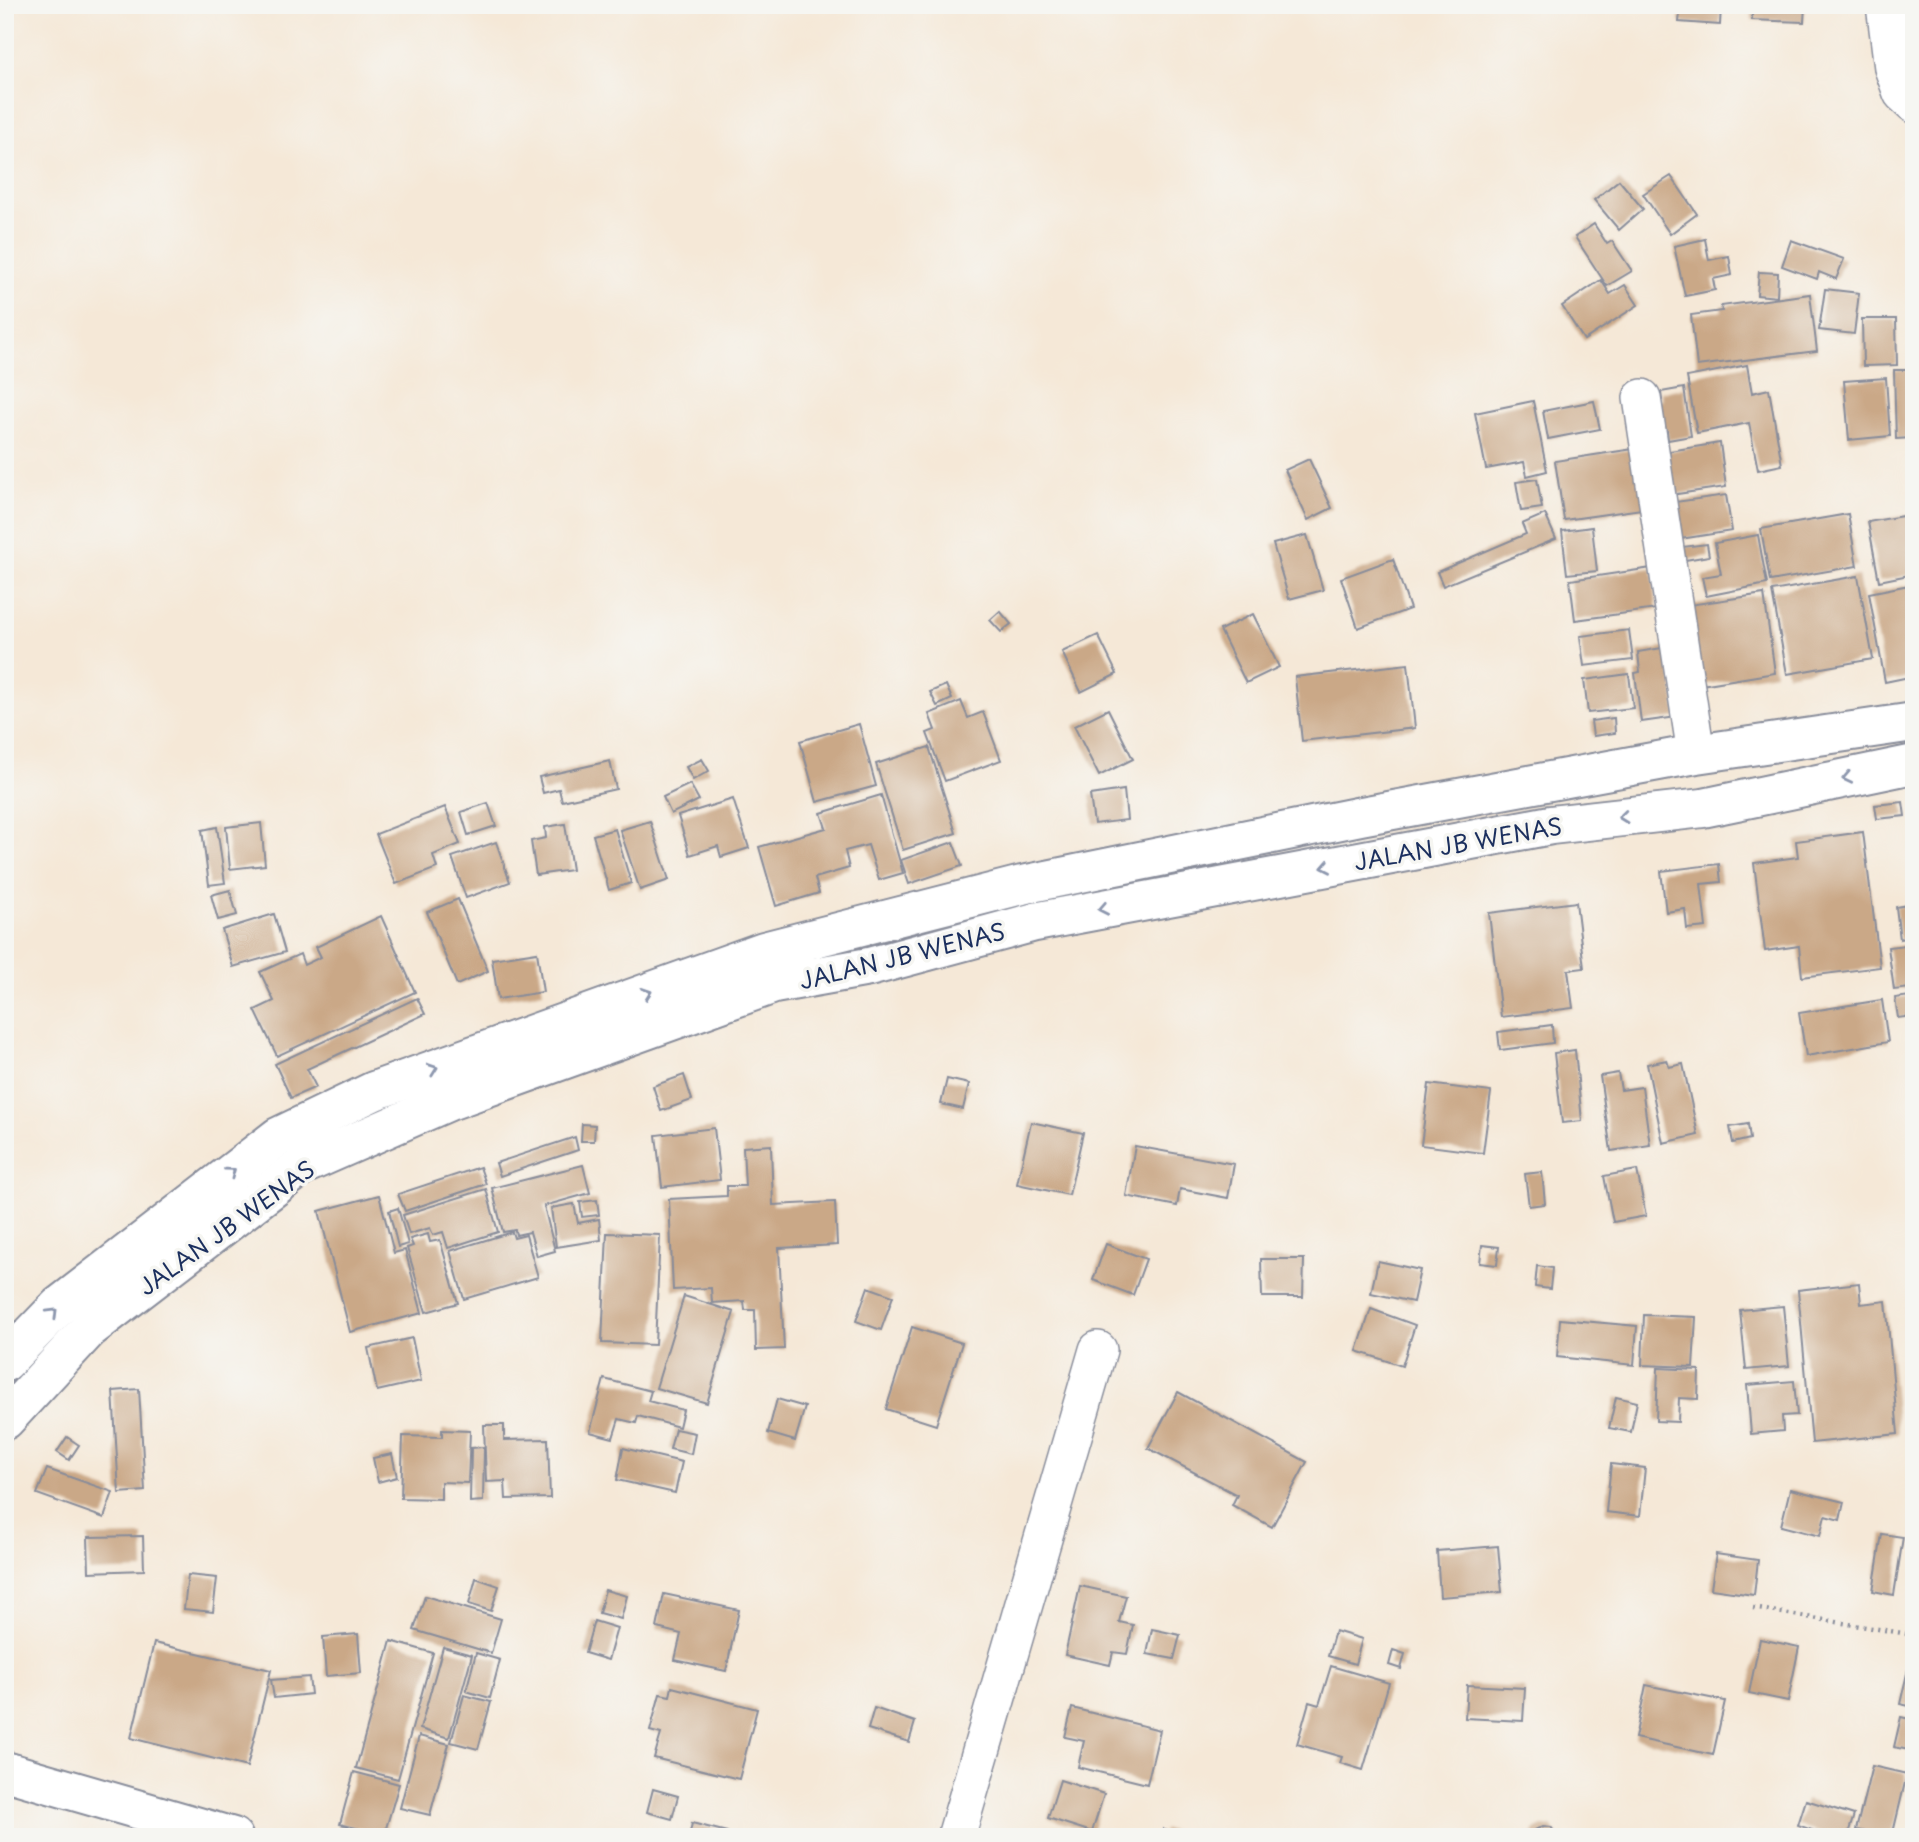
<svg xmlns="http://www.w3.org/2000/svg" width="1919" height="1842" viewBox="0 0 1919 1842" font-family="'Playpen Sans',sans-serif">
<rect width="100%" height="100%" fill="#f6f6f2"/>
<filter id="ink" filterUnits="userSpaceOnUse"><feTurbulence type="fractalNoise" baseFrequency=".0143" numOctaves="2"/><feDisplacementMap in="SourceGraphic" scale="14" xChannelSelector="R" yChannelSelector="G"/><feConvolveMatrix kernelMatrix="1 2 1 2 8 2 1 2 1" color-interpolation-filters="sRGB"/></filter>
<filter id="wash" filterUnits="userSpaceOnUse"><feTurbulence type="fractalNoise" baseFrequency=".00686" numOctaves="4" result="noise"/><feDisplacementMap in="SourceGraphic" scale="28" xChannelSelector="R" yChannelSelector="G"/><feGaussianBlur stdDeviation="1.57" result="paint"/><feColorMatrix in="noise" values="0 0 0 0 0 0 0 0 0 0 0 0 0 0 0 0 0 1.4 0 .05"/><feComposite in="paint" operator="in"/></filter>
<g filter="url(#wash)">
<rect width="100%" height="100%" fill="#f5e8d7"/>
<g id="blocks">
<g fill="#caa887">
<polygon points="1681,5 1721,5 1720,25 1679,22"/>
<polygon points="1752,5 1805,5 1804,22 1752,20"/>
<polygon points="1671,176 1697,214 1670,234 1643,194"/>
<polygon points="1619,180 1643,209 1619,230 1594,200"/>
<polygon points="1594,224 1607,244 1612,241 1632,271 1607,286 1575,237"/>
<polygon points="1705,239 1709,260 1729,256 1732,275 1713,279 1715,290 1685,296 1674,246"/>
<polygon points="1791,240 1844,259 1836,279 1819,272 1817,279 1782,266"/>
<polygon points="1759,272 1778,273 1777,297 1757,295"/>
<polygon points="1914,277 1914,301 1910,301 1910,278"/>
<polygon points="1601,280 1610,294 1625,285 1638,305 1584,340 1562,306"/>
<polygon points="1825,289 1859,293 1854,334 1819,330"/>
<polygon points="1810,294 1817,351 1697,366 1691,315 1722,311 1721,306"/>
<polygon points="1862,319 1896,319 1897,365 1863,366"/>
<polygon points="1747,365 1752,393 1769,389 1782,465 1758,470 1749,423 1697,433 1687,377"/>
<polygon points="1894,370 1909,370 1911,438 1896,439"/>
<polygon points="1886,378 1890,436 1849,440 1844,381"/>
<polygon points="1684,388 1691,436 1668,440 1667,431 1657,432 1653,402 1662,400 1661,392"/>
<polygon points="1533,401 1547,471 1527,476 1524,462 1486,469 1475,413"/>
<polygon points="1594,401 1600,429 1548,439 1543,411"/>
<polygon points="1720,443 1726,487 1670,495 1663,452"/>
<polygon points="1640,448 1649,508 1564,520 1555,461"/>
<polygon points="1309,459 1332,508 1308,520 1285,470"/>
<polygon points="1537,479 1542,508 1521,511 1516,482"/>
<polygon points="1726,495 1732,531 1680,539 1675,502"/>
<polygon points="1545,514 1556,539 1443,586 1437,572 1526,534 1522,524"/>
<polygon points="1848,514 1857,566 1770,581 1761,529"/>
<polygon points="1914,514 1914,574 1879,581 1868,522"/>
<polygon points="1592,527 1597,571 1567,574 1562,531"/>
<polygon points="1307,535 1323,590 1289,599 1273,544"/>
<polygon points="1758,535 1767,584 1706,596 1702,577 1721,574 1715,543"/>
<polygon points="1707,544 1709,556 1685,560 1682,547"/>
<polygon points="1393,559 1410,609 1358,628 1341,578"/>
<polygon points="1652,568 1657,609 1575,620 1570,580"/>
<polygon points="1858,576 1873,659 1787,674 1772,591"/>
<polygon points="1914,584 1914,676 1885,682 1869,593"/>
<polygon points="1764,594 1775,673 1701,685 1689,605"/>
<polygon points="1000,611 1011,624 1001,632 990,620"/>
<polygon points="1253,614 1279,667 1246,683 1220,630"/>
<polygon points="1629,630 1633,660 1584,666 1580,636"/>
<polygon points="1098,635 1117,674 1081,692 1062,652"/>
<polygon points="1668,647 1677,717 1641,722 1635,673 1640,672 1638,652"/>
<polygon points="1408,664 1415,728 1302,741 1295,677"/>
<polygon points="1629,674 1633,708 1588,713 1584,680"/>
<polygon points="946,685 952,699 937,706 930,692"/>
<polygon points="961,701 968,718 983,712 1001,760 945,781 927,733 935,730 929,714"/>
<polygon points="1108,709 1133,759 1099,776 1074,726"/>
<polygon points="1614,718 1615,733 1593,736 1591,721"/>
<polygon points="859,724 876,786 817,802 800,741"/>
<polygon points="929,747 956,833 903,850 876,764"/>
<polygon points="702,759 709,771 693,780 686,767"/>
<polygon points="610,761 616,789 562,801 559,789 543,793 539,777"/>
<polygon points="690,784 699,800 671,814 663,797"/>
<polygon points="1124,790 1127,820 1094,824 1090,795"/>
<polygon points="881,795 903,873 879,880 868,845 845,851 849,868 815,878 819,893 776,906 759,847 826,828 821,813"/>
<polygon points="733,799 749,848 721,857 718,846 690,855 678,816"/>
<polygon points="1903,802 1905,816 1877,819 1875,805"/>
<polygon points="488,803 496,826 468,835 461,812"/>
<polygon points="445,807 460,844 433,855 437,868 396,884 376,834"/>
<polygon points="650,821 669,880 640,890 620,830"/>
<polygon points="261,823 265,865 230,869 226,827"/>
<polygon points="565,824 572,870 536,875 531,841 546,838 545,827"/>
<polygon points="217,827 225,883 209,885 202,830"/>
<polygon points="615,829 631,883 609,890 593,835"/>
<polygon points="1863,832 1880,967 1802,977 1799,946 1765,951 1754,863 1798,857 1796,841"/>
<polygon points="496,842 510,882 466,898 452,857"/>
<polygon points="953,842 962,866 909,884 901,860"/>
<polygon points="1719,864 1721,882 1701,884 1706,927 1687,929 1685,909 1666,912 1661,871"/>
<polygon points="230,890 237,915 218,920 211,895"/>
<polygon points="458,899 488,971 457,985 427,912"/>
<polygon points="1576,902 1584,968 1568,970 1573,1008 1501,1017 1489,913"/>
<polygon points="1914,904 1914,937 1900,939 1896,907"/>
<polygon points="274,914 285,952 233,967 222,930"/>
<polygon points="381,916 415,992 277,1056 255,1010 274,1001 260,972 300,954 304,965 321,957 316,947"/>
<polygon points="1905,945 1911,988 1894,990 1888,947"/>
<polygon points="537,952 543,992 498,999 492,959"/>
<polygon points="1910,996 1913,1016 1898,1018 1895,998"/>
<polygon points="417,998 425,1014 307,1069 316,1087 291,1098 275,1064"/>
<polygon points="1882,1000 1888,1042 1806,1056 1799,1013"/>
<polygon points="1552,1025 1553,1043 1500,1050 1498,1032"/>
<polygon points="1575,1050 1582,1121 1562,1123 1554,1053"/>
<polygon points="1667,1060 1669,1067 1683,1064 1698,1135 1663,1143 1647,1064"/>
<polygon points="1618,1073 1621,1090 1642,1087 1650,1145 1611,1151 1600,1076"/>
<polygon points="684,1075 692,1100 661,1111 653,1086"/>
<polygon points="947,1079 969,1084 963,1109 941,1104"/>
<polygon points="1429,1084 1491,1092 1483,1153 1421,1145"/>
<polygon points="1031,1122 1083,1133 1069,1195 1017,1184"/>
<polygon points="582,1124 595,1125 594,1141 581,1141"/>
<polygon points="1748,1124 1750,1139 1733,1143 1730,1127"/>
<polygon points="714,1128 720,1180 662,1187 656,1135"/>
<polygon points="575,1137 578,1150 500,1176 496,1163"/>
<polygon points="771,1145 773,1205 835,1202 837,1245 779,1248 784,1349 756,1350 755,1310 745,1310 744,1301 712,1303 711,1288 673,1290 669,1199 727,1196 727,1186 745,1186 743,1147"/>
<polygon points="1135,1146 1234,1164 1228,1198 1180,1189 1177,1206 1126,1196"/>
<polygon points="583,1165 590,1193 544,1206 555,1251 537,1256 530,1232 516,1235 515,1230 503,1232 492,1188"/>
<polygon points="480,1167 486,1184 405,1211 398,1194"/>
<polygon points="1637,1170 1646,1216 1613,1222 1604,1176"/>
<polygon points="1542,1172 1545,1204 1529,1206 1525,1174"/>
<polygon points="486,1189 498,1232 448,1248 443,1232 433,1235 430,1228 409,1234 403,1215"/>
<polygon points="379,1195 394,1253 405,1250 422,1313 350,1332 319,1211"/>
<polygon points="597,1200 599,1215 582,1217 580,1202"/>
<polygon points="574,1204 578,1223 599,1219 601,1240 556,1247 551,1208"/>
<polygon points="398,1208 408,1244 398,1247 389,1211"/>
<polygon points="512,1232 514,1238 526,1235 538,1277 464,1299 450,1251"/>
<polygon points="607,1233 660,1235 655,1345 602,1343"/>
<polygon points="428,1234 430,1242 440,1240 458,1303 426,1312 407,1248 413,1246 410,1239"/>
<polygon points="1106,1244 1146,1259 1133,1295 1093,1280"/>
<polygon points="1482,1245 1499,1247 1497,1265 1480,1263"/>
<polygon points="1261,1259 1304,1259 1303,1297 1262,1297"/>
<polygon points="1378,1261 1420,1270 1413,1302 1371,1293"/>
<polygon points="1537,1266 1552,1268 1550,1289 1535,1287"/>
<polygon points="1859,1283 1861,1304 1886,1301 1898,1434 1812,1443 1798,1290"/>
<polygon points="868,1287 893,1296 881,1330 856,1321"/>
<polygon points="684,1296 734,1312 707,1403 656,1388"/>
<polygon points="1783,1306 1789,1366 1746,1370 1740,1310"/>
<polygon points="1371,1309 1415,1325 1402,1366 1357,1351"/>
<polygon points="1644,1315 1696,1317 1693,1367 1642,1365"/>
<polygon points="1560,1319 1637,1326 1634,1365 1557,1357"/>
<polygon points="912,1327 962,1343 936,1425 886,1409"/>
<polygon points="412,1338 421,1381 377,1391 368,1348"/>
<polygon points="1658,1368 1699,1370 1698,1399 1679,1398 1678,1422 1656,1421"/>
<polygon points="604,1379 651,1391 648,1401 683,1410 679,1427 638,1416 636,1423 619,1419 613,1438 590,1432"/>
<polygon points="1794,1381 1797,1415 1782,1416 1783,1431 1751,1434 1747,1385"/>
<polygon points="139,1389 145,1491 119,1493 113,1391"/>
<polygon points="1178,1392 1307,1462 1272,1527 1232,1505 1237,1495 1148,1448"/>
<polygon points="1616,1397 1637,1402 1631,1432 1609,1428"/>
<polygon points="777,1399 805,1407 795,1441 768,1433"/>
<polygon points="484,1425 504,1425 504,1440 548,1439 550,1498 506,1499 505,1481 486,1482"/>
<polygon points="675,1429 695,1433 691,1454 670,1449"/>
<polygon points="442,1430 470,1431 468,1483 441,1482 441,1499 401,1498 403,1436 442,1437"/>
<polygon points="67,1437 79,1445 69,1460 57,1452"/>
<polygon points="484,1447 483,1501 470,1502 471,1448"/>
<polygon points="623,1448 682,1462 675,1493 617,1480"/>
<polygon points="392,1454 397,1477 378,1482 373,1458"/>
<polygon points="1611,1464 1645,1468 1640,1516 1606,1512"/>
<polygon points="47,1469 113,1492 104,1518 37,1494"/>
<polygon points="1790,1489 1844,1502 1840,1520 1825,1516 1820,1536 1781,1526"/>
<polygon points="1882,1534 1903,1537 1894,1595 1873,1591"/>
<polygon points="143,1536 144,1570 89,1572 88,1537"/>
<polygon points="1498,1546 1502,1592 1440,1597 1437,1551"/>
<polygon points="1716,1554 1758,1560 1754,1595 1711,1589"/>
<polygon points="188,1575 217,1578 213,1612 184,1609"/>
<polygon points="476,1578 499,1586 491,1611 469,1604"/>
<polygon points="1080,1586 1126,1596 1119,1622 1133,1625 1127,1654 1113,1652 1110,1665 1065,1655"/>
<polygon points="605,1590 627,1596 621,1619 599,1613"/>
<polygon points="664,1594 739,1610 726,1671 675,1660 681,1634 657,1628"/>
<polygon points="425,1596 501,1619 491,1653 414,1630"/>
<polygon points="594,1621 617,1628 608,1660 585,1653"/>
<polygon points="1152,1629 1180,1635 1174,1659 1147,1654"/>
<polygon points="1335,1631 1362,1639 1355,1664 1328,1656"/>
<polygon points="358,1634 361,1673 326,1676 323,1637"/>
<polygon points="1760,1639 1799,1647 1788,1701 1749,1693"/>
<polygon points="391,1641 433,1653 398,1779 356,1768"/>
<polygon points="154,1643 271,1670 247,1767 131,1738"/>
<polygon points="443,1647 472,1655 449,1738 420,1729"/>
<polygon points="1393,1650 1405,1654 1401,1669 1389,1665"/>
<polygon points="476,1653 500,1660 490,1698 466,1691"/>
<polygon points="1911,1656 1914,1656 1914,1707 1900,1704"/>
<polygon points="1331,1666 1389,1683 1363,1770 1340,1763 1342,1757 1297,1744 1309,1702 1319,1705"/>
<polygon points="309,1677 311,1694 274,1698 271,1680"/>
<polygon points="1467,1685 1525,1688 1523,1721 1465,1718"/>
<polygon points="1646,1685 1725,1701 1713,1755 1635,1738"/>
<polygon points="672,1687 757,1709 739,1779 654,1758 661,1734 650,1731 660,1694 670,1696"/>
<polygon points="464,1695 491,1702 478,1749 451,1742"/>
<polygon points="874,1708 915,1722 909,1742 868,1729"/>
<polygon points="1072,1708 1160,1730 1147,1784 1078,1767 1084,1741 1065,1737"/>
<polygon points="1901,1717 1914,1720 1914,1751 1894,1747"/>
<polygon points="419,1736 449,1744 430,1815 400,1808"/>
<polygon points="1872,1766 1907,1774 1892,1837 1856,1830"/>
<polygon points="354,1772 399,1784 384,1835 340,1824"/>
<polygon points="1060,1780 1104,1794 1092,1832 1048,1818"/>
<polygon points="653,1789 678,1796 672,1819 647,1812"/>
<polygon points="1806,1800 1854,1815 1847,1837 1818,1837 1820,1833 1798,1825"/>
<polygon points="692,1823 727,1832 726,1837 689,1837"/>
<polygon points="1543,1826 1551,1827 1558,1837 1532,1837 1535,1830"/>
<polygon points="1164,1829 1190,1836 1190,1837 1162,1837"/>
</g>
</g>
</g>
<g filter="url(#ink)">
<use href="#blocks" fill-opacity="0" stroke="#888c9a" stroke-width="2"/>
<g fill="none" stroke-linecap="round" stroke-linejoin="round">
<defs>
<g id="minor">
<polyline points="1885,5 1893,68 1902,93 1914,104"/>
<polyline points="1642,398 1696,754"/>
<polyline points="956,1837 1098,1350"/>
</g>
<g id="major">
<polyline points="5,1362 59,1306 278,1137 374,1091 764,951 1022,885 1361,816 1696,754 1914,722"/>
<polyline points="5,1420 89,1329 303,1165 449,1101 774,984 869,967 1035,922 1551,825 1703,808 1914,764"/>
</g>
<polyline id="highway" points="5,1771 233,1837"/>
</defs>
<use href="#minor" stroke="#888c9a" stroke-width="40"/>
<use href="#major" stroke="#888c9a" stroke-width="42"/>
<use href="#highway" stroke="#888c9a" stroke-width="42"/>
<polyline stroke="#888c9a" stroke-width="4.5" stroke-dasharray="2 5" stroke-linecap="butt" points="1753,1608 1914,1635"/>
<use href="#minor" stroke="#fff" stroke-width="37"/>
<use href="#major" stroke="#fff" stroke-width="38"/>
<use href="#highway" stroke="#fff" stroke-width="38"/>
</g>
<defs><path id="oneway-chevron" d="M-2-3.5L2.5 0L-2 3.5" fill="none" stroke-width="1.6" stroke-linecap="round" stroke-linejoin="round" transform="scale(1.75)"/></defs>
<g stroke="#8d97ae">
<use href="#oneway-chevron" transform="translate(1847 778) rotate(168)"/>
<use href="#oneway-chevron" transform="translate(1623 817) rotate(174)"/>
<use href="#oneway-chevron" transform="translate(1326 867) rotate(169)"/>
<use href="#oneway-chevron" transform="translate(1103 909) rotate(169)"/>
<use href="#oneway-chevron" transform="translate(647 993) rotate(-20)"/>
<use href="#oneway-chevron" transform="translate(433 1069) rotate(-20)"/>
<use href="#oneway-chevron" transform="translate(231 1172) rotate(-37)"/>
<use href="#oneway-chevron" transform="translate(53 1313) rotate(-45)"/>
</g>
</g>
<g text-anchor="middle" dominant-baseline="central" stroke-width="7" stroke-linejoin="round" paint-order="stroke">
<g font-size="23" fill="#1b2f5e" stroke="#f6f6f2">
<text transform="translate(1458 843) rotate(-10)">JALAN JB WENAS</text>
<text transform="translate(902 955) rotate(-14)">JALAN JB WENAS</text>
<text transform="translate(226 1227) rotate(-36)">JALAN JB WENAS</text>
</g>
</g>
<rect width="1919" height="1842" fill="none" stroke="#f6f6f2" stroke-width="28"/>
</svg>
